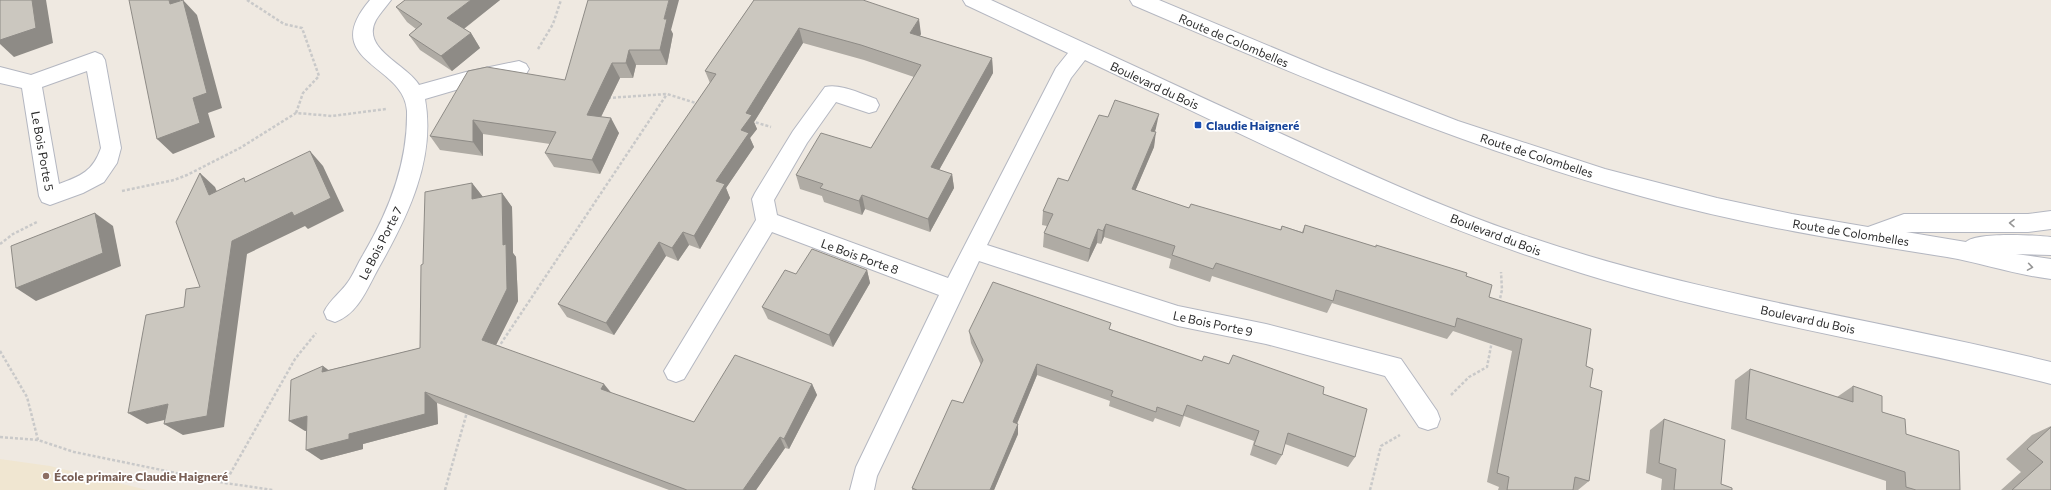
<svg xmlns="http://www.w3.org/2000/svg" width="2051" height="490" viewBox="0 0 2051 490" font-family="Commissioner,sans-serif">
<rect width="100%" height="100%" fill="#efe9e1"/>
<polygon fill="#f0e6d1" points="0,459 50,466 147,490 0,490"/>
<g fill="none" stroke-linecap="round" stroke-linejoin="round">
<defs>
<g id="minor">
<path d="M370 0H391C386 7 380 13 376 20 360 49 408 65 419 85L466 72 519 61 526 64 529 69 526 74 466 87 425 99C436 160 407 218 378 269 367 289 358 314 335 322L327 319 324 312C330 299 343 291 350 279 355 271 358 263 363 255 389 211 408 163 407 111 405 64 317 62 370 0Z"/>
<path d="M963 0H991C1085 43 1179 87 1273 130 1357 168 1441 208 1529 237 1699 295 1877 319 2051 362V384C1895 344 1735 321 1581 273 1408 220 1247 136 1085 60L1071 78 987 245 1178 306 1266 324 1401 359 1437 411 1440 419 1437 427 1428 430 1419 427 1385 376 1266 344 1178 326 979 261 877 476 874 490H850L856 467 939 295 772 232 684 379 676 382 668 379 664 371 756 220 752 199 755 193 793 131 825 87C840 83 862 94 876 99L879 105 876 111 869 113 836 102 807 143 774 200 777 215 948 278 1056 68 1068 53 966 5Z"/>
<path d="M95 52 102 55 105 60 121 148 117 163 104 182 83 193 50 205 42 202 39 196 22 88 0 83V67L31 75ZM87 71 101 148C93 171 81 176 59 184L42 87Z"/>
</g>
<path id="secondary" d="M1130 0H1159L1324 69 1458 121 1605 169 1717 198 1792 214 1868 227 1904 214H2028L2051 211V229L2028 232H1906L1966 242C1976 232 2035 235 2051 237V255L2016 254 2051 259V279C2016 275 1982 263 1947 257 1845 241 1744 225 1644 197 1468 149 1301 77 1133 5Z"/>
</defs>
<use href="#minor" stroke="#b4b7c1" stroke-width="2"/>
<use href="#secondary" stroke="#b4b7c1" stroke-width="2"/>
<g stroke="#c9c9c9" stroke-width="2.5" stroke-dasharray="3 2" stroke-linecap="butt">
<polyline points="247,0 284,24 302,28 319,76 303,93 296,113"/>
<polyline points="538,49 553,24 561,0"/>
<polyline points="608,98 667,94 699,104"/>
<polyline points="751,121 771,127"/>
<polyline points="122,191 174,180 187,175 240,148 296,113 332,116 386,109"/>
<polyline points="0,244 13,234 37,222"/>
<polyline points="1499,303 1502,290 1501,272"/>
<polyline points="498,348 667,94"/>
<polyline points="0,351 27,397 38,440"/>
<polyline points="1451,395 1469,377 1487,367 1492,341"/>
<polyline points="0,437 38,440 74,452 225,483 273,490"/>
<polyline points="225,483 295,359 316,333"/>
<polyline points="445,490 467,412"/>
<polyline points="1370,490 1381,446 1400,435"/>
</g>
<use href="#minor" fill="#fff" fill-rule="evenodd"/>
<use href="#secondary" fill="#fff" fill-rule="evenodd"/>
</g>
<g fill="#afaba4">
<polygon points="405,0 500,0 464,29 471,33 480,48 452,71 420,50 409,35 416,29 407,22 396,7"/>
<polygon points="754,0 921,34 920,36 992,58 993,73 939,170 952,174 954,188 930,232 865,209 862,215 824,202 822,196 800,189 796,175 871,148 914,77 864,60 803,43 754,122 757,129 750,138 754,147 726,188 730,198 700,249 689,245 678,261 666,256 614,335 567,317 558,304 710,83 705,71"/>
<polygon points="671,30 673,34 667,65 636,65 633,78 620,78 601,117 619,133 600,174 554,167 545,153 550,144 483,134 483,156 440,150 430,136 565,80"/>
<polygon points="1108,117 1156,128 1155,132 1154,147 1135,191 1189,208 1280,230 1282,226 1302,232 1305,225 1466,276 1489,297 1586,366 1590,387 1589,481 1578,490 1498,490 1499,487 1487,482 1512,351 1453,331 1447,339 1332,303 1327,313 1212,276 1210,282 1169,268 1171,259 1104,237 1101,244 1097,243 1088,262 1043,247 1044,233 1047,226 1042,225 1043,211 1068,181"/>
<polygon points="472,183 483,197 502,193 512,207 513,253 516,257 518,301 496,345 611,393 694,422 812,384 817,395 789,449 785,448 756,490 669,490 437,403 438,424 363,444 363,449 321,460 307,431 305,431 329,370 420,348 423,264"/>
<polygon points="867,270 870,283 833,347 768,319 762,307 796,274"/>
<polygon points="1110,329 1202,361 1323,394 1355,457 1348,467 1285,444 1282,455 1276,465 1250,455 1254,441 1184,416 1180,427 1155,418 1153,422 1109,406 1110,401 1037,375 1017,424 1018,424 1018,434 994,490 912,490 912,488 963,403 981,365 971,343 969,331"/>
<polygon points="1750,369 1837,397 1853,386 1906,434 1960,490 1886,490 1886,481 1731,429 1735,380"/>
<polygon points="1664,419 1721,484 1732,490 1661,490 1662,479 1646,473 1650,430"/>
<polygon points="2051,426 2051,490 2001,490 2021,472 2006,459 2032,435"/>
</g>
<g fill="#8e8b86">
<polygon points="32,0 46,0 53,43 14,57 0,44 0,40"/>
<polygon points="169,0 180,0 185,20 170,4"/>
<polygon points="183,0 197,15 222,108 208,113 215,137 173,154 157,139 193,98"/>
<polygon points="471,0 500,0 457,34 447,18"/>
<polygon points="669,0 679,0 671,30 673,34 667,65 660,50 664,19"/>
<polygon points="919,19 921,34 912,48 910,33"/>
<polygon points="799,28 803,43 754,122 757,129 750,138 754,147 726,188 730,198 700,249 694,236 716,181 741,130 746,113"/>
<polygon points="471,33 480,48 452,71 441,56"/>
<polygon points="629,50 636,65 633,78 626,63"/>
<polygon points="992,58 993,73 933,181 931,167"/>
<polygon points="612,63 620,78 595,129 587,115"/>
<polygon points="1159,114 1156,128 1149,145 1151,131"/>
<polygon points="611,118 619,133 600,174 592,160"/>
<polygon points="473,120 483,134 483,156 473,142"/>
<polygon points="1156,132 1154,147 1130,203 1132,189"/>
<polygon points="310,151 323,166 344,211 308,229 305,226 247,254 224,427 183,435 164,424 232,241"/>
<polygon points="200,173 215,187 224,209 209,195"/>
<polygon points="952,174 954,188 930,232 928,219"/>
<polygon points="472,183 483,197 472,199"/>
<polygon points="502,193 512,207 513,253 516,257 518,301 493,351 482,340 503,245"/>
<polygon points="862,195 865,209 862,215 859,201"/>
<polygon points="95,213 113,226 121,266 36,301 16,288"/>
<polygon points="1106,224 1104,237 1101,244 1103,231"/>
<polygon points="1098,229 1097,243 1088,262 1090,249"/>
<polygon points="683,232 689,245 678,261 672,248"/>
<polygon points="659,242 666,256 614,335 606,323"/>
<polygon points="867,270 870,283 833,347 829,335"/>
<polygon points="1037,364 1037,375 1013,433 1013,422"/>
<polygon points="323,366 338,377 322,372"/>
<polygon points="604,384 613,395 601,389"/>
<polygon points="812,384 817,395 789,449 784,439"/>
<polygon points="425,392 437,403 438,424 363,444 363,449 321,460 306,450 349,434"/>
<polygon points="168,404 186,415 147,424 128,413"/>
<polygon points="307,416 322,427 305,431 289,421"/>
<polygon points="1018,424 1018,434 994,490 990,490"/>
<polygon points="780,437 785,448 756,490 743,490"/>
</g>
<g fill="#cbc7bf" stroke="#8e8b86">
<polygon points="0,0 32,0 36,28 0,40"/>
<polygon points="129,0 169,0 170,4 183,0 207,93 193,98 200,123 157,139"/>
<polygon points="405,0 471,0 447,18 471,33 441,56 409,35 422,24 396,7"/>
<polygon points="588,0 669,0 664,19 667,19 660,50 629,50 626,63 612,63 587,115 611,118 592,160 545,153 556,132 515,126 473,120 473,142 430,136 468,71 487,67 565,80"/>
<polygon points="754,0 863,0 919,19 910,33 992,58 931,167 952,174 928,219 862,195 859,201 820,188 823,184 796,175 821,133 871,148 921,65 861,45 799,28 746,113 752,115 741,130 749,133 716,181 725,184 694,236 683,232 672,248 659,242 606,323 558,304 716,74 705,71"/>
<polygon points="1115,100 1159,114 1151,131 1156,132 1132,189 1189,208 1191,204 1281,230 1282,226 1303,233 1305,225 1376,247 1376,245 1467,273 1466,276 1492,285 1489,297 1591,329 1586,366 1593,369 1590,387 1602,391 1589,481 1575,477 1573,490 1507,490 1509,477 1497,473 1522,339 1457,318 1455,327 1336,290 1333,301 1216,263 1213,269 1172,255 1175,246 1106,224 1103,231 1098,229 1090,249 1044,233 1053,214 1043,211 1058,178 1068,181 1099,115 1108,117"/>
<polygon points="310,151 331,198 294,216 292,212 232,241 207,416 164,424 168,404 128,413 146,315 184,307 186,289 200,287 176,222 200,173 209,195 244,178 245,182"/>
<polygon points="472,183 472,199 502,193 503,245 506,244 507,289 482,340 604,384 601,389 694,422 735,355 812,384 784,439 780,437 743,490 687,490 425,392 425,414 349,434 349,439 306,450 307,416 289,421 291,380 323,366 322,372 420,348 421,265 423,264 425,192"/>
<polygon points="95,213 103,253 16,288 11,246"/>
<polygon points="812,249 867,270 829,335 762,307 785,270 796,274"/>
<polygon points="993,282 1111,323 1109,329 1202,361 1204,356 1229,364 1233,355 1324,387 1323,394 1367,409 1355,457 1288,433 1282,455 1254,445 1259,431 1187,405 1183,416 1157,407 1156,412 1111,396 1113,391 1037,364 1013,422 1018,424 990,490 917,490 912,488 952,400 963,403 983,360 969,331"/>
<polygon points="1750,369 1853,402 1853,386 1882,396 1882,412 1905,419 1906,434 1959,451 1960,490 1916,490 1906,487 1905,472 1746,419"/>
<polygon points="1664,419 1725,440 1721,484 1732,488 1732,490 1674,490 1676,469 1659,463"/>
<polygon points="2051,427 2051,490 2012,490 2043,462 2027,449"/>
</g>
<defs><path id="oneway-chevron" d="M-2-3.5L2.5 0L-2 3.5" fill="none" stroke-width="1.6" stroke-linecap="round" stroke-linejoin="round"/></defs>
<g stroke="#969696">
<use href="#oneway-chevron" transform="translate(2012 223) rotate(-179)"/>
<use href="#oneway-chevron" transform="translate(2030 267) rotate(9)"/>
</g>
<rect fill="#1a4fb4" stroke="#fff" stroke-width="1.5" x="1194" y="121" width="8" height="8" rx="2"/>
<circle fill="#8d6e63" stroke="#fff" stroke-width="1.5" cx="46" cy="476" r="4"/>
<g text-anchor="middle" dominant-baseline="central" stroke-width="3.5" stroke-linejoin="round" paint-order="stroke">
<g font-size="12" fill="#2e2e2e" stroke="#fff">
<text transform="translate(1234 40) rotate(23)">Route de Colombelles</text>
<text transform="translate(1155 85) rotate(25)">Boulevard du Bois</text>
<text transform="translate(43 151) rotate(80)">Le Bois Porte 5</text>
<text transform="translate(1537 155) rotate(18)">Route de Colombelles</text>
<text transform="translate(1851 232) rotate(9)">Route de Colombelles</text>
<text transform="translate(1496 234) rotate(21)">Boulevard du Bois</text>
<text transform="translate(380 243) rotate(-63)">Le Bois Porte 7</text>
<text transform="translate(860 256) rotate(20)">Le Bois Porte 8</text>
<text transform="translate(1808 319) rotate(12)">Boulevard du Bois</text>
<text transform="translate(1213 323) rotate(12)">Le Bois Porte 9</text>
</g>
<g font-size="12" font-weight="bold" fill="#164399" stroke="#fff" text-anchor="start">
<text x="1206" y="125">Claudie Haigneré</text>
</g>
<g font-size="12" font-weight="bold" fill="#785e54" stroke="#fff" text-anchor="start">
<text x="54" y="476">École primaire Claudie Haigneré</text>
</g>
</g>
</svg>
